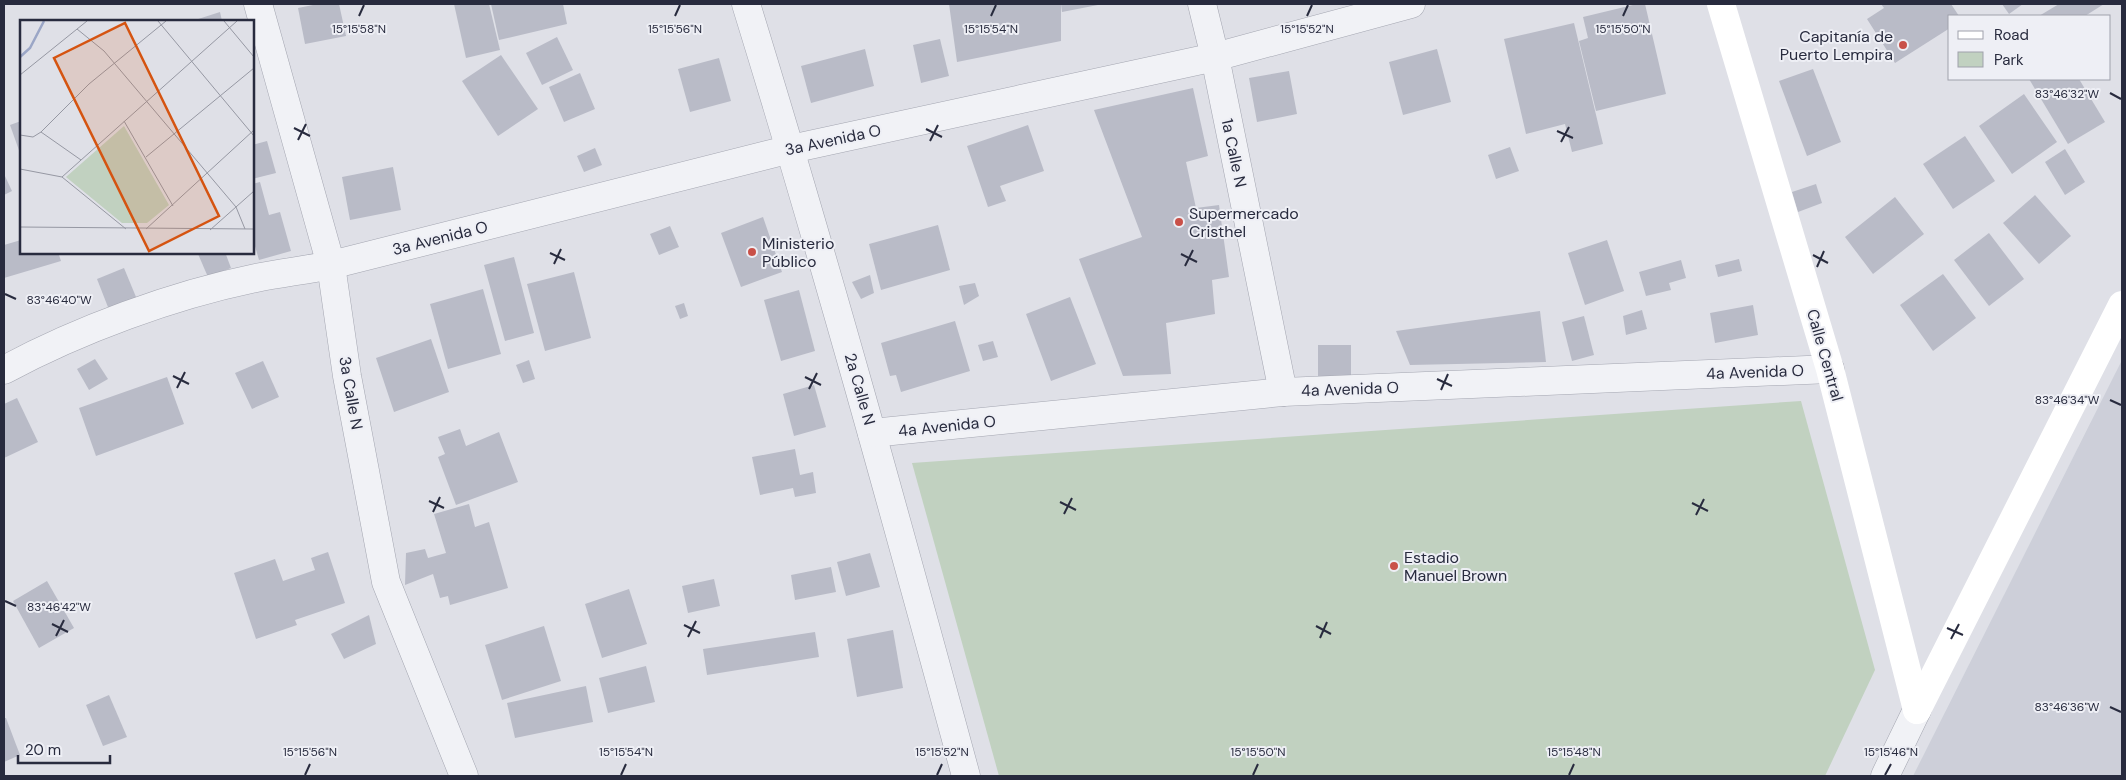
<svg xmlns="http://www.w3.org/2000/svg" width="2126" height="780" viewBox="0 0 2126 780" font-family="'DM Sans',sans-serif">
<rect width="100%" height="100%" fill="#dfe0e7"/>
<polygon fill="#cdcfd9" points="2122,360 2122,776 1913,776"/>
<polygon fill="#c1d1c0" points="1801,401 1875,670 1825,776 999,776 912,463"/>
<g fill="#b9bbc7">
<polygon points="318,4 339,4 346,36 305,44 298,8"/>
<polygon points="454,4 489,4 500,50 466,58"/>
<polygon points="491,4 563,4 567,24 499,40"/>
<polygon points="949,4 1098,4 1098,5 1062,12 1061,4 1061,41 957,62"/>
<polygon points="1637,4 1645,4 1666,94 1596,111 1579,41 1588,38 1583,17"/>
<polygon points="1881,4 1951,4 1959,16 1950,16 1950,28 1895,63 1867,19 1884,8"/>
<polygon points="2002,4 2023,4 2009,14"/>
<polygon points="2059,4 2104,4 2085,16 2039,16"/>
<polygon points="220,12 222,21 192,21"/>
<polygon points="1574,23 1603,144 1572,152 1565,124 1526,134 1504,39"/>
<polygon points="557,37 573,70 542,85 526,53"/>
<polygon points="940,39 949,76 921,83 913,45"/>
<polygon points="865,49 874,86 811,103 801,66"/>
<polygon points="1437,49 1451,102 1403,115 1389,62"/>
<polygon points="501,55 538,109 498,136 462,81"/>
<polygon points="719,58 731,101 690,112 678,69"/>
<polygon points="1813,69 1841,142 1807,156 1779,81"/>
<polygon points="1289,71 1297,114 1257,122 1249,78"/>
<polygon points="580,73 595,109 564,122 549,87"/>
<polygon points="2029,79 2079,79 2105,122 2068,144"/>
<polygon points="1193,88 1208,156 1186,162 1196,208 1219,205 1229,277 1212,280 1215,314 1166,323 1171,374 1123,376 1079,259 1142,237 1094,110"/>
<polygon points="2024,94 2057,142 2012,174 1979,126"/>
<polygon points="21,121 21,156 10,125"/>
<polygon points="1028,125 1044,171 1000,186 1006,201 988,207 967,146"/>
<polygon points="1965,136 1995,181 1953,209 1923,164"/>
<polygon points="267,141 276,173 252,179 252,145"/>
<polygon points="1510,147 1519,171 1496,179 1488,155"/>
<polygon points="595,148 602,165 584,172 577,156"/>
<polygon points="2065,149 2085,182 2065,195 2045,162"/>
<polygon points="393,167 401,210 350,220 342,177"/>
<polygon points="4,174 12,191 4,195"/>
<polygon points="260,182 269,215 280,212 291,251 259,260 252,236 252,184"/>
<polygon points="1816,184 1822,203 1798,212 1792,192"/>
<polygon points="2035,195 2071,236 2039,264 2003,223"/>
<polygon points="1895,197 1924,234 1873,274 1845,237"/>
<polygon points="763,217 782,272 741,287 721,233"/>
<polygon points="938,225 950,270 881,290 869,244"/>
<polygon points="670,226 679,247 659,255 650,234"/>
<polygon points="1989,233 2024,279 1989,306 1954,260"/>
<polygon points="21,240 21,252 58,252 61,261 4,278 4,245"/>
<polygon points="1607,240 1624,291 1585,305 1568,253"/>
<polygon points="202,252 225,252 231,268 208,277 198,254"/>
<polygon points="514,257 534,333 505,341 484,265"/>
<polygon points="1739,259 1742,271 1718,277 1715,265"/>
<polygon points="1681,260 1686,278 1669,283 1671,290 1646,296 1639,272"/>
<polygon points="124,268 141,309 113,320 97,279"/>
<polygon points="574,272 591,338 545,351 527,284"/>
<polygon points="1943,274 1976,318 1933,351 1900,305"/>
<polygon points="870,275 874,293 861,299 852,282"/>
<polygon points="975,283 979,296 964,305 959,286"/>
<polygon points="483,289 501,354 448,369 430,304"/>
<polygon points="799,290 815,351 781,361 764,300"/>
<polygon points="1070,297 1096,364 1051,381 1026,314"/>
<polygon points="684,303 688,316 680,319 675,306"/>
<polygon points="1753,305 1758,335 1715,343 1710,313"/>
<polygon points="1642,310 1647,329 1626,335 1623,316"/>
<polygon points="1540,311 1546,362 1410,365 1396,331"/>
<polygon points="1584,316 1594,355 1572,361 1562,322"/>
<polygon points="955,321 970,371 901,392 896,375 890,376 881,343"/>
<polygon points="431,339 449,392 394,412 376,358"/>
<polygon points="993,341 998,357 983,361 978,345"/>
<polygon points="1318,345 1351,345 1351,376 1318,377"/>
<polygon points="95,359 108,379 89,390 77,369"/>
<polygon points="529,360 535,379 523,383 516,365"/>
<polygon points="263,361 279,397 252,409 235,373"/>
<polygon points="167,377 184,424 96,456 79,408"/>
<polygon points="814,385 826,427 794,436 783,394"/>
<polygon points="17,398 38,442 4,458 4,404"/>
<polygon points="460,429 466,446 499,432 518,482 456,505 438,457 445,454 438,437"/>
<polygon points="795,449 800,475 813,472 816,493 795,497 793,488 760,495 752,457"/>
<polygon points="469,504 475,527 489,522 508,588 450,605 448,596 440,598 433,574 405,585 406,553 425,549 428,558 446,553 434,514"/>
<polygon points="328,552 345,603 295,620 297,625 256,639 234,573 275,559 283,581 315,570 311,558"/>
<polygon points="870,553 880,587 846,596 837,562"/>
<polygon points="831,567 836,592 795,600 791,575"/>
<polygon points="714,579 720,606 688,613 682,586"/>
<polygon points="47,581 74,628 39,648 13,601"/>
<polygon points="629,589 647,644 602,658 585,604"/>
<polygon points="369,615 376,644 344,659 331,634"/>
<polygon points="544,626 561,681 502,700 485,645"/>
<polygon points="893,630 903,688 857,697 847,639"/>
<polygon points="815,632 819,657 707,675 703,649"/>
<polygon points="646,666 655,702 608,713 599,678"/>
<polygon points="586,686 593,722 515,738 507,703"/>
<polygon points="109,695 127,737 103,746 86,705"/>
<polygon points="4,718 6,718 20,755 4,762"/>
</g>
<g fill="none" stroke-linecap="round" stroke-linejoin="round">
<defs>
<g id="street">
<polyline points="258,4 331,265 347,376 386,582 464,776"/>
<path d="M746 4C825 260 896 518 966 776"/>
<polyline points="1202,4 1215,57 1283,392"/>
<path d="M4 370C78 330 173 295 256 278 281 273 306 270 331 265L791 149 1215 57 1411 4"/>
<polyline points="872,433 1283,392 1830,369"/>
<polyline points="1885,776 1917,710"/>
</g>
</defs>
<use href="#street" stroke="#a4a6b1" stroke-width="29"/>
<use href="#street" stroke="#f1f2f6" stroke-width="28"/>
<g stroke="#fff" stroke-width="28">
<polyline points="1721,4 1830,369 1917,710"/>
<polyline points="1917,710 2122,305"/>
</g>
</g>
<path fill="none" stroke="#282b3e" stroke-width="2" d="M359 16 364 5M675 16 680 5M991 16 996 5M1307 16 1312 5M1623 16 1628 5M2110 93 2121 99M294 128 310 136M926 129 942 137M1557 131 1573 138M298 140 306 124M930 141 938 125M1561 142 1569 127M550 253 565 260M1181 254 1197 262M1813 255 1828 263M554 264 561 249M1185 266 1193 250M1817 267 1824 251M5 294 16 299M173 376 189 384M805 377 821 385M1437 379 1452 386M177 388 185 372M809 389 817 373M1441 390 1448 374M2110 400 2121 405M429 501 444 508M1060 502 1076 510M1692 503 1708 511M433 512 440 497M1064 514 1072 498M1696 515 1704 499M5 601 16 606M52 624 68 632M684 625 700 633M1316 626 1331 634M1947 628 1963 635M56 636 64 620M688 637 696 621M1320 638 1327 622M1951 639 1959 624M2110 707 2121 712M305 775 310 764M621 775 626 764M937 775 942 764M1253 775 1258 764M1569 775 1574 764M1885 775 1891 764"/>
<g fill="#c95048" stroke="#eeeff5" stroke-width="2">
<circle cx="1903" cy="45" r="5"/>
<circle cx="1179" cy="222" r="5"/>
<circle cx="752" cy="252" r="5"/>
<circle cx="1394" cy="566" r="5"/>
</g>
<g text-anchor="middle" dominant-baseline="central" stroke-width="4" stroke-linejoin="round" paint-order="stroke">
<g font-size="16" fill="#282b3e" stroke="#eeeff5" text-anchor="start">
<text x="1893" y="36" text-anchor="end">Capitanía de<tspan x="1893" dy="18">Puerto Lempira</tspan></text>
<text x="1189" y="213">Supermercado<tspan x="1189" dy="18">Cristhel</tspan></text>
<text x="762" y="243">Ministerio<tspan x="762" dy="18">Público</tspan></text>
<text x="1404" y="557">Estadio<tspan x="1404" dy="18">Manuel Brown</tspan></text>
</g>
<g font-size="16" fill="#282b3e" stroke="#eeeff5">
<text transform="translate(833 140) rotate(-12)">3a Avenida O</text>
<text transform="translate(1234 153) rotate(78)">1a Calle N</text>
<text transform="translate(440 238) rotate(-14)">3a Avenida O</text>
<text transform="translate(1825 355) rotate(74)">Calle Central</text>
<text transform="translate(1755 372) rotate(-2)">4a Avenida O</text>
<text transform="translate(860 389) rotate(74)">2a Calle N</text>
<text transform="translate(1350 389) rotate(-2)">4a Avenida O</text>
<text transform="translate(351 393) rotate(80)">3a Calle N</text>
<text transform="translate(947 426) rotate(-6)">4a Avenida O</text>
</g>
</g>
<g transform="translate(20 20)">
<rect width="234" height="234" fill="#dfe0e7"/>
<path d="M104 106 149 185 127 203H102L46 157Z" fill="#c1d1c0"/>
<path fill="none" stroke="#9ba6c6" stroke-width="2.5" d="M0 37 10 28 24 1"/>
<path fill="none" stroke="#9698a3" stroke-width="1" d="M138 1 234 116M204 1 234 37M57 9 84 31 216 187 225 209M0 55 67 1M104 101 153 186M21 112 61 140M0 115 13 117 21 112 69 64 146 1M126 137 234 48M0 149 42 157 106 209M42 157 217 1M0 207 234 209M126 209 234 110M190 210 234 171"/>
<path fill="#d55411" fill-opacity="0.15" stroke="#d55411" stroke-width="2.5" d="M105 3 199 196 129 231 34 38Z"/>
<rect width="234" height="234" fill="none" stroke="#282b3e" stroke-width="2.5"/>
</g>
<g font-size="12" text-anchor="middle" fill="#282b3e" stroke="#eeeff5" stroke-width="4" stroke-linejoin="round" paint-order="stroke">
<text x="675" y="33">15°15'56"N</text>
<text x="991" y="33">15°15'54"N</text>
<text x="1307" y="33">15°15'52"N</text>
<text x="1623" y="33">15°15'50"N</text>
<text x="359" y="33">15°15'58"N</text>
<text x="2067" y="98">83°46'32"W</text>
<text x="59" y="304">83°46'40"W</text>
<text x="2067" y="404">83°46'34"W</text>
<text x="59" y="611">83°46'42"W</text>
<text x="2067" y="711">83°46'36"W</text>
<text x="310" y="756">15°15'56"N</text>
<text x="626" y="756">15°15'54"N</text>
<text x="942" y="756">15°15'52"N</text>
<text x="1258" y="756">15°15'50"N</text>
<text x="1574" y="756">15°15'48"N</text>
<text x="1891" y="756">15°15'46"N</text>
</g>
<rect width="2126" height="780" fill="none" stroke="#282b3e" stroke-width="10"/>
<rect x="1948" y="15" width="162" height="65" fill="#eeeff5" stroke="#9fa1ac"/>
<rect x="1958" y="31" width="25" height="8" fill="#ffffff" stroke="#9fa1ac"/>
<text x="1994" y="40" font-size="15" fill="#282b3e">Road</text>
<rect x="1958" y="52" width="25" height="15" fill="#c1d1c0" stroke="#9fa1ac"/>
<text x="1994" y="65" font-size="15" fill="#282b3e">Park</text>
<path d="M18 755v8h92v-8" fill="none" stroke="#282b3e" stroke-width="2.5"/>
<text x="25" y="755" font-size="15" fill="#282b3e" stroke="#eeeff5" stroke-width="4" paint-order="stroke">20 m</text>
</svg>
